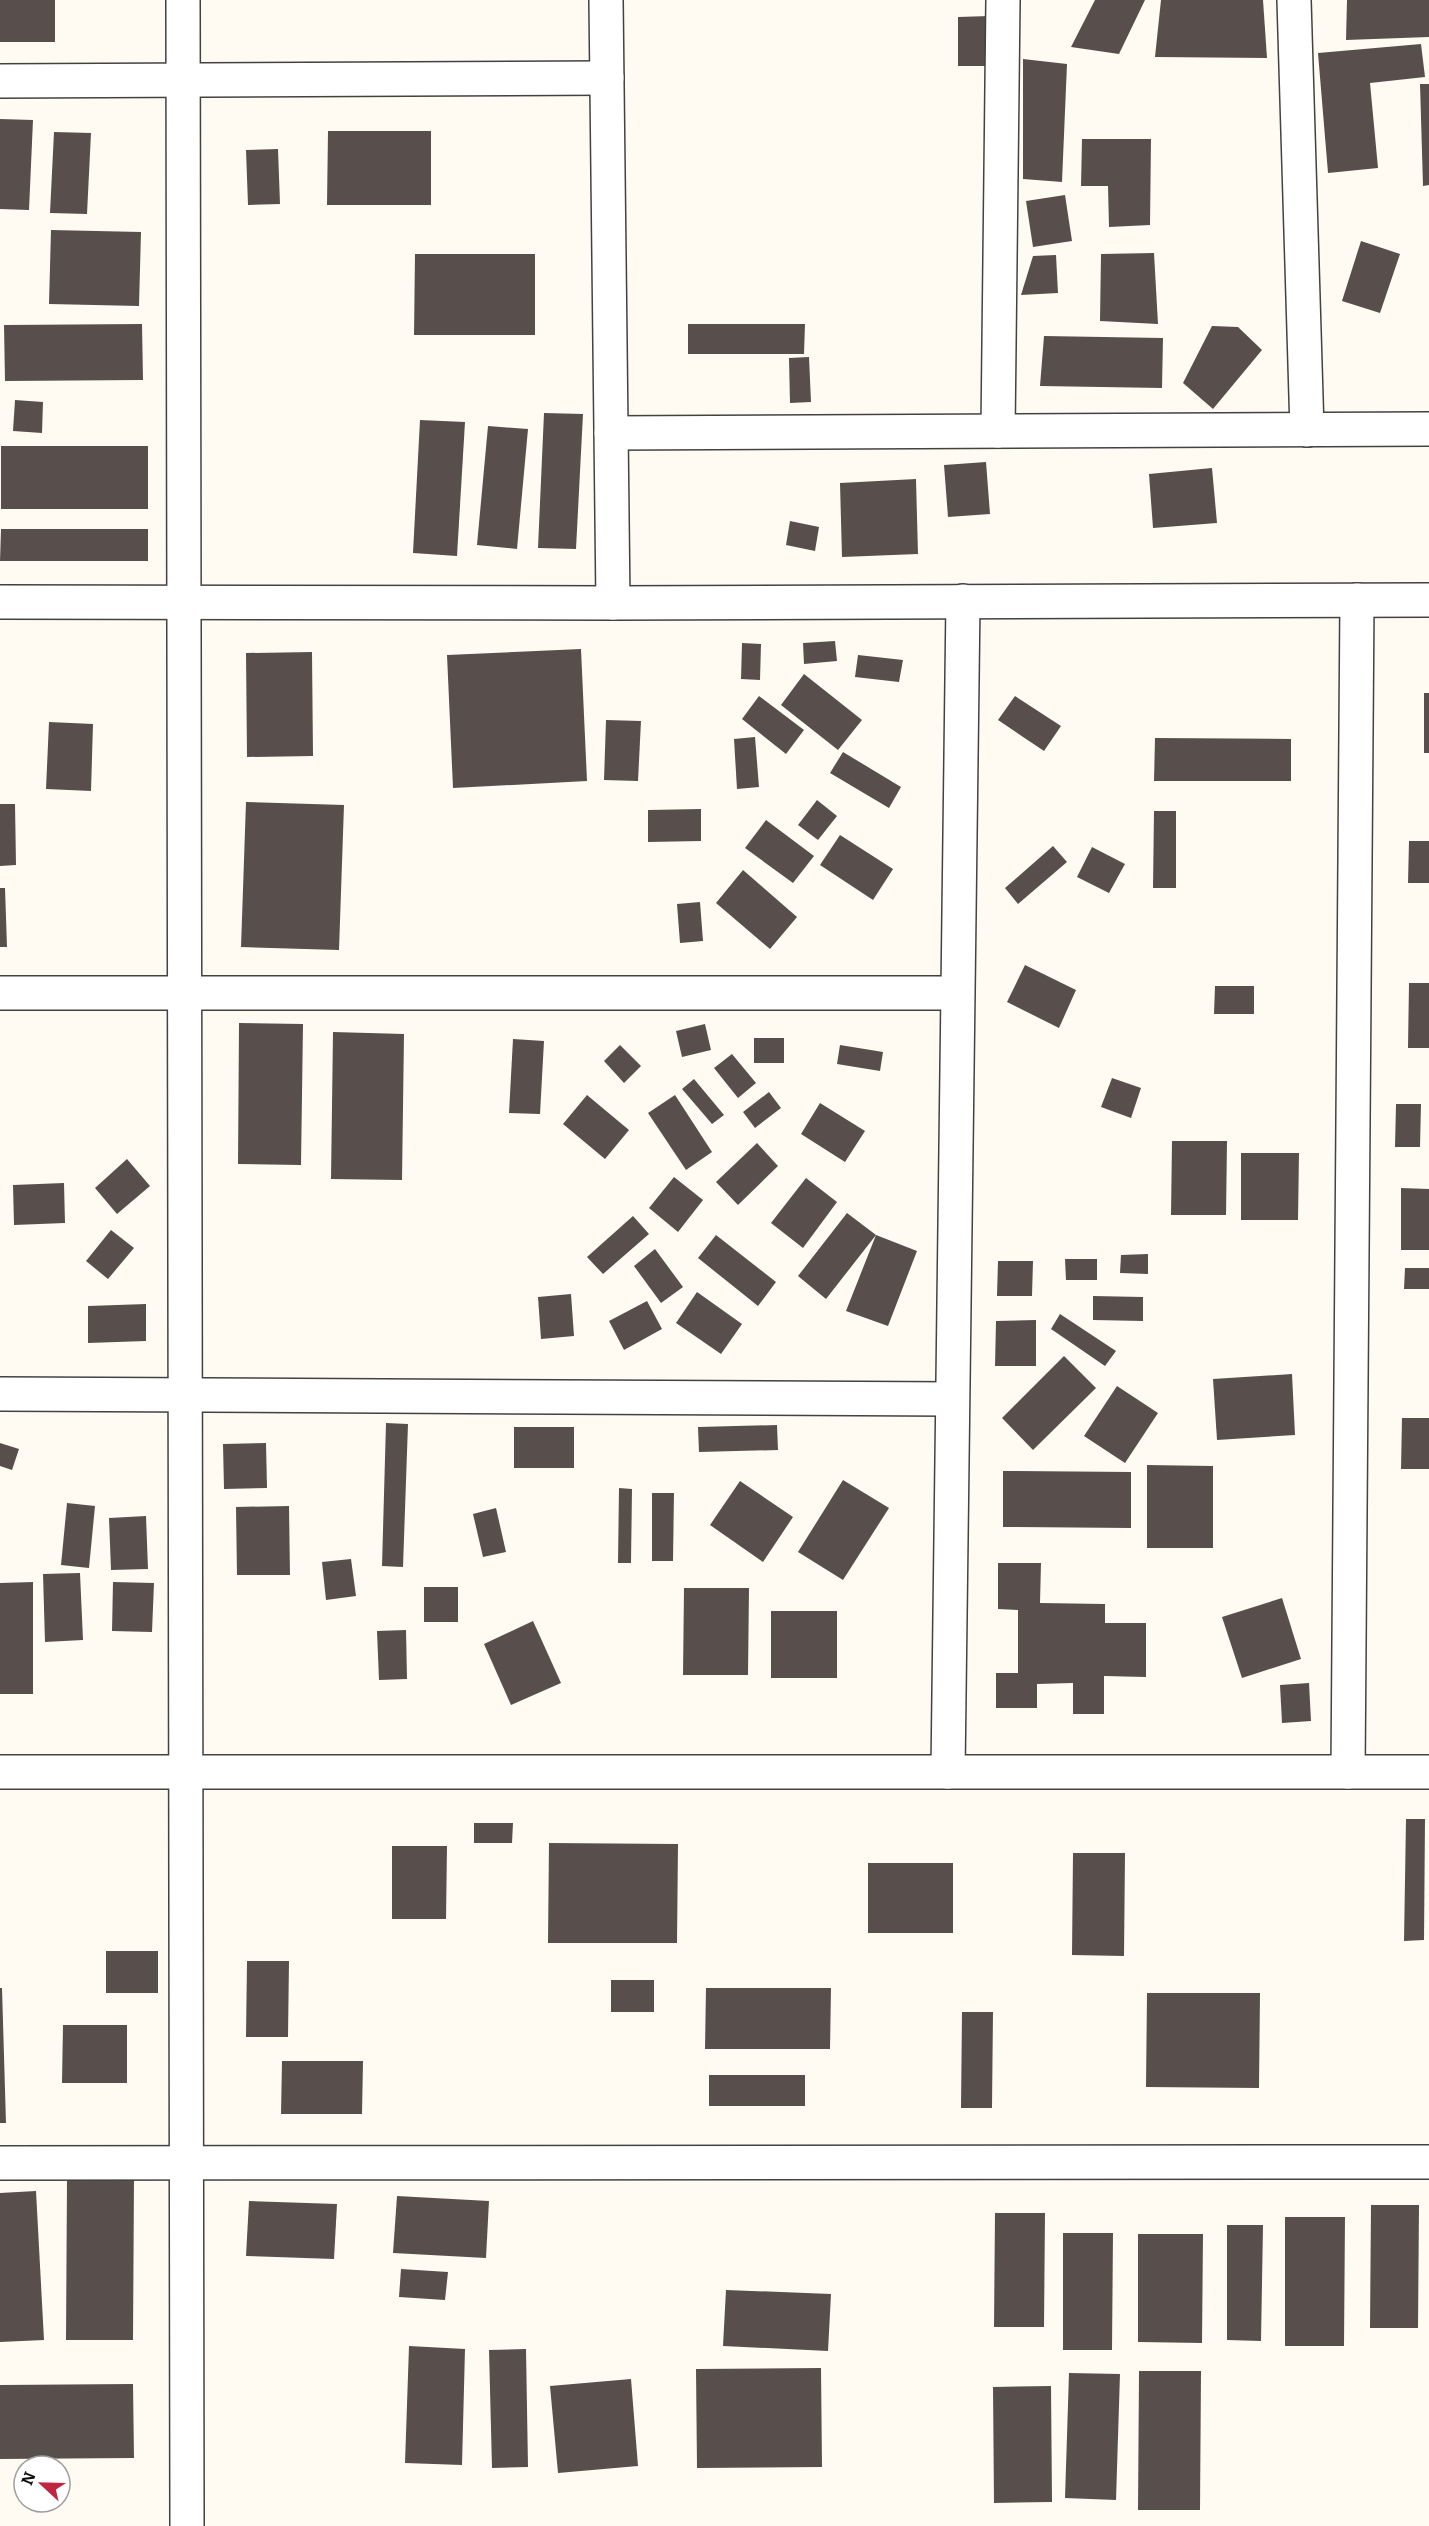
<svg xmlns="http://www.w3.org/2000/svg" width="1429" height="2526" viewBox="0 0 1429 2526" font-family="Bitter,serif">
<rect width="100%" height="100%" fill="#fffbf2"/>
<g fill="#584f4c">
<rect x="0" y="0" width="55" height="42"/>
<polygon points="1095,0 1145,0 1119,54 1071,47"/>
<polygon points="1161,0 1263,0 1267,58 1155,57"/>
<polygon points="1347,0 1429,0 1429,37 1346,40"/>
<polygon points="989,16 989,66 958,66 958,17"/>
<polygon points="1421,44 1425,77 1370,83 1378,168 1328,173 1318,53"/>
<polygon points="1023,59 1067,64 1062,182 1023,179"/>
<polygon points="1420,84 1429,84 1429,185 1423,186"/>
<polygon points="0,119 33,120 29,210 0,209"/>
<polygon points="328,131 431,131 431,205 327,205"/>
<polygon points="54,132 91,133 87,214 50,213"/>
<polygon points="1082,139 1151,139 1150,225 1109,227 1108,186 1081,186"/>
<polygon points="278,149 280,204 248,205 246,150"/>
<polygon points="1065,195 1072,241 1033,247 1026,201"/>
<polygon points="51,230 141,232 139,306 49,304"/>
<polygon points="1361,241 1400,254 1380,313 1342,301"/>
<polygon points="1154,253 1158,324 1100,321 1101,254"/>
<polygon points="415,254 535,254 535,335 414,335"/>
<polygon points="1056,255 1058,293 1021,295 1033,256"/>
<polygon points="142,324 143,380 5,381 4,325"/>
<polygon points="688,324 805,324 804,354 688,354"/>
<polygon points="1212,326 1238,327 1262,350 1213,409 1183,383"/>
<polygon points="1044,336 1163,338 1162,388 1040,386"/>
<polygon points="809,357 811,402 790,403 789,358"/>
<polygon points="15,400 43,402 42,433 13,431"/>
<polygon points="544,413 583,414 576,549 538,548"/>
<polygon points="420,420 465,422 457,556 413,553"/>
<polygon points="488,426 528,429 517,549 477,545"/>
<rect x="1" y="446" width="147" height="63"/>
<polygon points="986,462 990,514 948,517 944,465"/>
<polygon points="1212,468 1217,523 1153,528 1149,474"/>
<polygon points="916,479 918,554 842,557 840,483"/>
<polygon points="790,521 819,527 815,551 786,545"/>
<polygon points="1,529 148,529 148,561 0,561"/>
<polygon points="835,641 837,661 804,664 803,643"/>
<polygon points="742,643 761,644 760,680 741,679"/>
<polygon points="581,649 587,781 453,788 447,655"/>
<polygon points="312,652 313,756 247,757 246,653"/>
<polygon points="858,655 903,660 899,682 855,677"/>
<polygon points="804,674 862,720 838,750 781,705"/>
<rect x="1424" y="693" width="5" height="60"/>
<polygon points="759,696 804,730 786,754 742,719"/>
<polygon points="1015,696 1061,726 1044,751 998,720"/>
<polygon points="606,720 641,721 638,781 604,780"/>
<polygon points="49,722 93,724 91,791 46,789"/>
<polygon points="755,737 759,787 737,789 734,739"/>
<polygon points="1155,738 1291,739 1291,781 1154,781"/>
<polygon points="843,752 901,787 889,808 830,773"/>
<polygon points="817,800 837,816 818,840 798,825"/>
<polygon points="246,802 344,805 339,950 241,947"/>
<polygon points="0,804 15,804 16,865 0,866"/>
<polygon points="701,809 701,841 648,842 648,810"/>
<polygon points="1154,811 1176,811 1176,888 1153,888"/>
<polygon points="766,820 814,856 793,883 745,848"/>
<polygon points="840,835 893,869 873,900 820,865"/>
<polygon points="1409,841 1429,841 1429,883 1408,883"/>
<polygon points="1053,846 1067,862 1018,904 1005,888"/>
<polygon points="1092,847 1125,864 1109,893 1077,877"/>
<polygon points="743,870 797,917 770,949 716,903"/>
<polygon points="0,888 5,888 7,947 0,947"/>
<polygon points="700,902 703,941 680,943 677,904"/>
<polygon points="1025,965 1076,990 1059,1028 1007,1002"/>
<polygon points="1409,983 1429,983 1429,1048 1408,1048"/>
<polygon points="1215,986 1254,986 1254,1014 1214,1014"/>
<polygon points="239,1023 303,1024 301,1165 238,1164"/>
<polygon points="705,1024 711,1050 682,1057 676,1031"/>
<polygon points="333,1032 404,1034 402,1180 331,1179"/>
<rect x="754" y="1038" width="30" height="25"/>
<polygon points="513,1039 544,1041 540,1114 509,1113"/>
<polygon points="620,1045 641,1066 624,1083 604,1061"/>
<polygon points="840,1045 883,1052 880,1071 837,1064"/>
<polygon points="732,1054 756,1083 738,1098 714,1068"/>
<polygon points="1112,1078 1141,1088 1131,1118 1101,1107"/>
<polygon points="694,1079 724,1115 712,1124 682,1089"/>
<polygon points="769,1092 781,1108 755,1128 743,1112"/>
<polygon points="587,1095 629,1130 605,1159 563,1124"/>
<polygon points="675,1095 712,1152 686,1170 648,1113"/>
<polygon points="820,1103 865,1131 845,1162 801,1134"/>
<polygon points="1396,1104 1421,1104 1420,1147 1395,1147"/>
<polygon points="1172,1141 1227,1141 1226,1215 1171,1215"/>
<polygon points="757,1143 778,1166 738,1205 716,1182"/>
<polygon points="1241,1153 1299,1153 1298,1220 1241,1220"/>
<polygon points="127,1159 150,1186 117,1214 95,1188"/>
<polygon points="674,1177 703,1200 678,1232 649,1208"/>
<polygon points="806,1178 837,1202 803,1248 771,1223"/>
<polygon points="64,1183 65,1223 14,1225 13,1185"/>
<polygon points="1401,1188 1429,1189 1429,1250 1401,1250"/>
<polygon points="847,1213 876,1235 917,1251 888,1326 846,1311 876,1235 826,1299 798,1276"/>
<polygon points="633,1216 649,1234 603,1274 587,1257"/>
<polygon points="111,1230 134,1248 108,1279 86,1261"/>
<polygon points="716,1235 776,1282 758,1306 698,1258"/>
<polygon points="655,1249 683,1287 661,1303 634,1266"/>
<polygon points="1148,1254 1148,1274 1120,1273 1121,1255"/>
<polygon points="1065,1259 1097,1259 1097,1280 1066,1280"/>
<polygon points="998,1261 1033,1261 1032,1296 997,1296"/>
<polygon points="1405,1268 1429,1268 1429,1289 1404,1289"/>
<polygon points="697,1292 742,1324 721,1354 676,1323"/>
<polygon points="571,1294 574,1336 541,1339 538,1297"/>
<polygon points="1093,1296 1143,1297 1143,1321 1093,1320"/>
<polygon points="647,1301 662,1329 624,1350 609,1321"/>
<polygon points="146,1304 146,1341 88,1343 88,1306"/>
<polygon points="1060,1314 1116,1351 1105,1366 1051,1329"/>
<polygon points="1036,1320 1036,1366 995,1366 996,1321"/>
<polygon points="1064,1356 1096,1388 1033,1450 1002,1418"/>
<polygon points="1292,1374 1295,1435 1217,1440 1213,1379"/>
<polygon points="1117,1386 1158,1413 1125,1463 1084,1436"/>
<polygon points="1402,1418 1429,1418 1429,1469 1401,1469"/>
<polygon points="386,1423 408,1424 403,1567 382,1566"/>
<polygon points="777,1425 778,1450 699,1452 698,1427"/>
<rect x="514" y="1427" width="60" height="41"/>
<polygon points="0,1443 19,1449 12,1470 0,1466"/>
<polygon points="266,1443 267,1488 224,1489 223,1444"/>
<polygon points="1147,1465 1213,1466 1213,1548 1147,1548"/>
<polygon points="1003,1471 1131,1472 1131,1528 1003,1527"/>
<polygon points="843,1480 889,1508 843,1580 798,1552"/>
<polygon points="740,1481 793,1517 763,1562 710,1525"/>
<polygon points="619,1488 632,1489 631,1563 618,1563"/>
<polygon points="652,1493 674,1493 673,1561 652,1561"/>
<polygon points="67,1503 95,1506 89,1568 61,1565"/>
<polygon points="289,1506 290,1575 237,1575 236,1507"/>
<polygon points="496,1508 506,1552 483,1557 473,1514"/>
<polygon points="146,1516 148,1569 111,1570 109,1518"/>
<polygon points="351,1559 356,1596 326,1600 322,1562"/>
<polygon points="998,1563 1041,1563 1040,1603 1105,1604 1105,1623 1146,1623 1146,1677 1104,1676 1104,1714 1073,1714 1073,1683 1037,1684 1037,1708 996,1708 996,1673 1018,1673 1018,1610 998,1609"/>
<polygon points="80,1573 83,1640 45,1642 43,1574"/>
<polygon points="33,1582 33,1694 0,1694 0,1583"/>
<polygon points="113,1582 154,1583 152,1632 112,1631"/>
<rect x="424" y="1587" width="34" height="35"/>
<polygon points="684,1588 749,1588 748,1675 683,1675"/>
<polygon points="1282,1598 1301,1659 1242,1678 1222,1617"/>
<rect x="771" y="1611" width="66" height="67"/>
<polygon points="533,1621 561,1683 511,1705 484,1644"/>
<polygon points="406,1630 407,1679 379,1680 377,1631"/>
<polygon points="1309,1683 1311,1721 1282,1723 1280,1685"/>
<polygon points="1406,1819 1425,1819 1424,1940 1404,1941"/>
<polygon points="474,1823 513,1823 512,1843 474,1843"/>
<polygon points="549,1843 678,1844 677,1943 548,1943"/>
<polygon points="392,1846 447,1846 446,1919 392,1919"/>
<polygon points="1073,1853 1125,1853 1124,1956 1072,1955"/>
<rect x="868" y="1863" width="85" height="70"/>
<rect x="106" y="1951" width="52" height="42"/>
<polygon points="247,1961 289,1961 288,2037 246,2037"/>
<rect x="611" y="1980" width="43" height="32"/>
<polygon points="0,1988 2,1988 6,2123 0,2123"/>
<polygon points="706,1988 831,1988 830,2049 705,2049"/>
<polygon points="1147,1993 1260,1993 1259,2088 1146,2087"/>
<polygon points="962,2012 993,2012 992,2108 961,2108"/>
<polygon points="63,2025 127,2025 127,2083 62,2083"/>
<polygon points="282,2061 363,2061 362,2114 281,2114"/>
<rect x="709" y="2075" width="96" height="31"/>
<polygon points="134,2179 133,2340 66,2340 67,2180"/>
<polygon points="36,2191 44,2340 0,2342 0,2193"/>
<polygon points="397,2196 489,2201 486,2258 393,2253"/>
<polygon points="249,2201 337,2204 334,2259 246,2256"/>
<polygon points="1371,2205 1419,2205 1418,2328 1370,2328"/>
<polygon points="995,2213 1045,2213 1044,2327 994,2327"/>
<polygon points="1285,2217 1345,2217 1344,2346 1285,2346"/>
<polygon points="1227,2225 1263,2225 1261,2341 1227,2340"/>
<polygon points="1063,2233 1113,2233 1112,2350 1063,2350"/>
<polygon points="1138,2234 1203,2234 1202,2343 1138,2342"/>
<polygon points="401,2269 448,2272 445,2300 399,2297"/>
<polygon points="726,2290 831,2294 828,2351 723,2346"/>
<polygon points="409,2346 465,2349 462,2465 405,2463"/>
<polygon points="526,2349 528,2467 492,2468 489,2350"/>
<polygon points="821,2368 822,2467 697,2468 696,2369"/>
<polygon points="1139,2371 1201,2371 1200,2510 1138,2510"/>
<polygon points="1069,2373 1120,2374 1116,2500 1065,2498"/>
<polygon points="631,2379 638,2466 558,2473 550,2386"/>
<polygon points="133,2384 134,2458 0,2459 0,2385"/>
<polygon points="1051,2386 1052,2502 994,2503 993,2387"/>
</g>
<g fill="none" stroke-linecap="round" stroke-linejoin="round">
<defs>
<g id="minor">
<polyline points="183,0 187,2526"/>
<polyline points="606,0 613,603"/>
<polyline points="1294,0 1307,430"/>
<polyline points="0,81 607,78"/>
<polyline points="998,431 1003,0"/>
<polyline points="611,433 1429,429"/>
<polyline points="0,602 613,603 1429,600"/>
<polyline points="0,993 957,993"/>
<polyline points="0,1394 952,1399"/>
<polyline points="0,1772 1429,1772"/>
<polyline points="948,1772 963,601"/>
<polyline points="1348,1772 1357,600"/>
<polyline points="0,2163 1429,2162"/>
</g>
</defs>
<use href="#minor" stroke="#424242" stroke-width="36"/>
<use href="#minor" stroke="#fff" stroke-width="33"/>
</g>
<g transform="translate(42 2484) rotate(292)"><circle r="28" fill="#ffffff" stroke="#9f9f9f" stroke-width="1.5"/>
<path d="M0-4.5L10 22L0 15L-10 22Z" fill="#c12640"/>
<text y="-9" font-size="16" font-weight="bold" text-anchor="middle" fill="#0f0f0f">N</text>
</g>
</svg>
